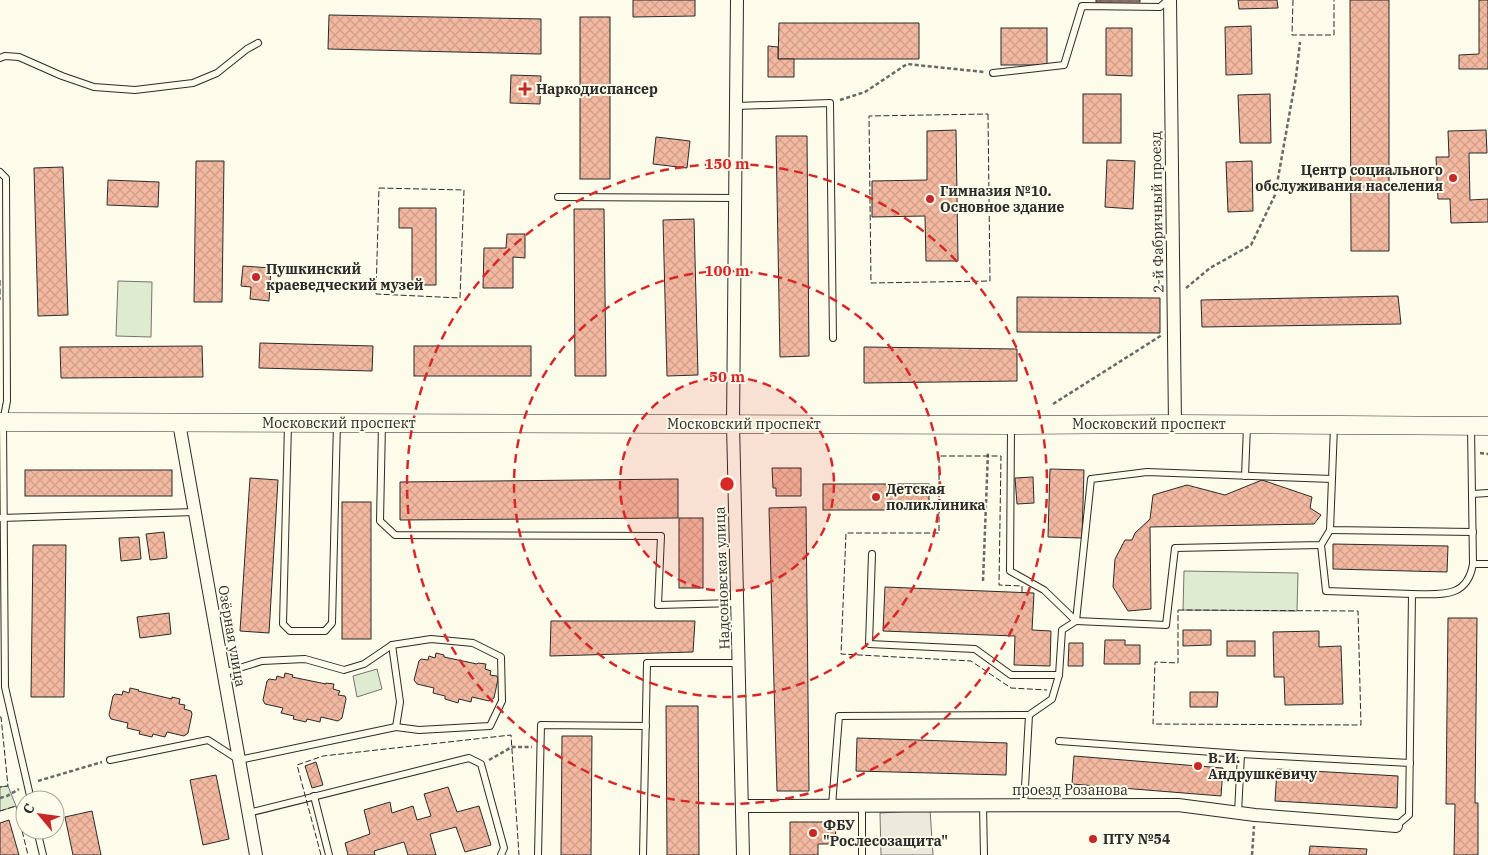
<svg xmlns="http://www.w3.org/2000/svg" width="1488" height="855" viewBox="0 0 1488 855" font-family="'IBM Plex Serif',serif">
<defs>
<pattern id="building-cross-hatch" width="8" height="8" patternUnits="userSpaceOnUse" patternTransform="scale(1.25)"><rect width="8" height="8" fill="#f2b8a0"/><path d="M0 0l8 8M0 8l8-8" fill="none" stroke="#d09e8a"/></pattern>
</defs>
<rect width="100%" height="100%" fill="#fdfbea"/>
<g fill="#deebd1" stroke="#74746e">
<polygon points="118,281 152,282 151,337 116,336"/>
<polygon points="1184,571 1298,573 1297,611 1183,610"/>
<polygon points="377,669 382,689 357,697 353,676"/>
<polygon points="8,786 16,806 0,811 0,787"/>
</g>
<polygon fill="#eceadb" stroke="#74746e" points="930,810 933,855 881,855 880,813"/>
<g fill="url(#building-cross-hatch)" stroke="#2b2b2b">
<polygon points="633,0 695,0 695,16 633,17"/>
<rect x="1096" y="0" width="44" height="2"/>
<polygon points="1238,0 1277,0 1278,8 1239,9"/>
<polygon points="1350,0 1389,0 1389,251 1351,251"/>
<polygon points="1479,0 1488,0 1488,69 1459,69 1459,55 1479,54"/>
<polygon points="329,15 541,19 541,54 328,49"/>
<rect x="580" y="17" width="30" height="162"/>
<polygon points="779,23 919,23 919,59 778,59"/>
<polygon points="1251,26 1252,74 1226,75 1225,27"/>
<rect x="1001" y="28" width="46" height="37"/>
<polygon points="1106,28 1132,28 1132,76 1106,75"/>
<polygon points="768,46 778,47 778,59 794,59 794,77 768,77"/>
<polygon points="511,75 541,76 540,104 510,103"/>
<rect x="1083" y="94" width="38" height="49"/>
<polygon points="1270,94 1271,143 1240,143 1238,95"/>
<polygon points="956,130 958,261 926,261 925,216 872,217 872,181 927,180 927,131"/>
<polygon points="1486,130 1487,153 1469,153 1470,200 1488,199 1488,222 1451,223 1450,199 1438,199 1436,157 1449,157 1448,131"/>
<polygon points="776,136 807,136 809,356 780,357"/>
<polygon points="656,137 690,141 687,168 653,164"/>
<polygon points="1107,160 1135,161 1133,209 1105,207"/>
<polygon points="196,161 224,161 222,302 194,302"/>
<polygon points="1252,161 1253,211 1228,212 1226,162"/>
<polygon points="63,167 68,315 38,316 34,168"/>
<polygon points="108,180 159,182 158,207 107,205"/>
<polygon points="399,208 436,208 436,285 412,285 412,228 399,228"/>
<polygon points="574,209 604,209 606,376 575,376"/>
<polygon points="694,219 698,375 667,376 663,220"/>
<polygon points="507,234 525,234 525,258 513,257 513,288 483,288 484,248 506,248"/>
<polygon points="243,266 271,268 269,301 250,299 251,287 241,286"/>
<polygon points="1398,296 1401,324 1202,327 1201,300"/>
<polygon points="1017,297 1160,298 1160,333 1017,332"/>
<polygon points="260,343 373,346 372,371 259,368"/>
<polygon points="202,346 203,377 61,378 60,347"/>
<rect x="414" y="346" width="117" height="30"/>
<polygon points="864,347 1017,349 1017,381 864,383"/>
<polygon points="772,468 801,468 801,496 776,496 776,488 773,488"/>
<polygon points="1050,469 1084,470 1082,538 1048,537"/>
<rect x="25" y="470" width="147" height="26"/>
<polygon points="1033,477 1034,503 1017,504 1015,478"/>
<polygon points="250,478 278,480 269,633 240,631"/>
<polygon points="678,479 678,518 400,520 400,482"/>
<polygon points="1262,480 1312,497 1310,508 1321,515 1314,524 1150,527 1151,609 1128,611 1113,587 1115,559 1125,540 1132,540 1135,533 1150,519 1153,495 1187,485 1225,495"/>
<rect x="823" y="484" width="106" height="26"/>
<rect x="342" y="502" width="29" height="137"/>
<polygon points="806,507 809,791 777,791 769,508"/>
<rect x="679" y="518" width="24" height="70"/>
<polygon points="164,532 167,558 150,560 146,534"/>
<polygon points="139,537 141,559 121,561 119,538"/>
<polygon points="1333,544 1448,546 1447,572 1333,569"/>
<polygon points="33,545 66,545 64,697 31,697"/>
<polygon points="885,587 1034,593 1032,630 1051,631 1050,666 1014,665 1015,636 883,631"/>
<polygon points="169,613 171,634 140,638 137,617"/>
<polygon points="1448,618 1477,618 1475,803 1478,803 1478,855 1454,855 1455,804 1446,804"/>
<polygon points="551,621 695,621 693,652 550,656"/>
<polygon points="1183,630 1211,630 1211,645 1183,646"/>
<polygon points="1319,631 1319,647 1341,646 1343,704 1285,705 1284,677 1274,677 1273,632"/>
<polygon points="1105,640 1125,640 1125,645 1140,645 1140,664 1104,664"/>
<rect x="1227" y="641" width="28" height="15"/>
<polygon points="1069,643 1083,643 1083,666 1068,666"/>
<polygon points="436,653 444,655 444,657 477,664 478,663 486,664 485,669 491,671 490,675 497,676 498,679 494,698 489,701 472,697 471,702 459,699 458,703 445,699 445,696 433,693 434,688 417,684 414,680 419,661 421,659 428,660 429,656 435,658"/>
<polygon points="285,673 293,675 292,677 326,684 326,683 334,684 333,689 340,691 338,695 345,696 346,699 342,718 338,721 321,717 320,722 307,719 306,722 293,719 294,716 281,713 283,708 265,704 263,700 267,681 269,679 276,680 277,676 284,678"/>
<polygon points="130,688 139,690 138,691 172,699 172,697 180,699 179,704 185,705 184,709 191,711 192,714 188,733 184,736 167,732 165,737 153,734 152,737 139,734 140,731 127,728 128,723 111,719 109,715 113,696 115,694 122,695 123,691 129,693"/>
<polygon points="1190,692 1218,692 1217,707 1190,707"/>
<polygon points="666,706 698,706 699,855 667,855"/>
<polygon points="562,736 592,736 591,855 561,855"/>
<polygon points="857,738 1007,743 1006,775 856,771"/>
<polygon points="1074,756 1223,768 1221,796 1072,784"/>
<polygon points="316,762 323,785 312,788 305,766"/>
<polygon points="1277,769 1398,776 1397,808 1275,801"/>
<polygon points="216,775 229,839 203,845 190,780"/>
<polygon points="448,787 457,812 479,806 491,845 465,852 456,827 430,834 436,855 408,855 404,842 374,851 375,855 348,855 345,843 370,834 364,810 390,802 392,813 413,806 417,820 431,816 424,794"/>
<polygon points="92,811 101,855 73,855 65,817"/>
<polygon points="9,820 19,855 0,855 0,823"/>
<polygon points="790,822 836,822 835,844 818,844 818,855 790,855"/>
<polygon points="1310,846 1367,849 1366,855 1309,855"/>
</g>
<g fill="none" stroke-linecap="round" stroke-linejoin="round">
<defs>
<g id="lane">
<polyline points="0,58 5,56 19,57 62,76 94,87 135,90 193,83 217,73 247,49 258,43"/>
<polyline points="993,73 1064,65 1082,6 1160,7 1168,0"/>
<polyline points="736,106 830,103 833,338"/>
<polyline points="0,172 6,178 7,401 3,422 5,687 31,800"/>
<polyline points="558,197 735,198"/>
<polyline points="288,424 283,624 290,631 325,631 332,623 337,423"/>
<polyline points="382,424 380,521 395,535 661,536 658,605 737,603"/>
<polyline points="1011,427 1010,571 1044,590 1076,621 1166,625 1175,548 1321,545 1330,530"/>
<polyline points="1245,476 1247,426"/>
<polyline points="1332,479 1334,426"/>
<polyline points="1472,494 1488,493"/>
<polyline points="1,518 195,512"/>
<polyline points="1321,545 1326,591 1412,594"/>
<polyline points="872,554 869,644 975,649 1011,675 1059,675"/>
<polyline points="1473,564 1488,564"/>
<polyline points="392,645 400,702 396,727"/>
<polyline points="1029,715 1052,699 1059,675 1062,630 1076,621 1091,479 1147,472 1332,479 1330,530 1473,532"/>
<polyline points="1059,741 1241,754 1238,813"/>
<polyline points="1241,754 1410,763"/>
<polyline points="110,760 208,740 239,760 396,727 419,730 490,726 502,701 501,657 473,643 431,639 392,645 364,664 344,670 305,659 262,661 223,673"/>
<polyline points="314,796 329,855"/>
<polyline points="862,805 862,855"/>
<polyline points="983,805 984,855"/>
<polyline points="832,806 839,716 1029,715 1024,805"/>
<polyline points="248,813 469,758 481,764 504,848 501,855"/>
<path d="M1396 826 1409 815 1412 594C1441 594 1467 599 1473 564L1471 427"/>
<polyline points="37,830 43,855"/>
<polyline points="538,855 541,725 646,726"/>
<polyline points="643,855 647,663 739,663"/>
</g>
<g id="street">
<polyline points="737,0 733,424 743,855"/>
<polyline points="1170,0 1175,424"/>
<polyline points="179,423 256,855"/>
<polyline points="743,806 1178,805 1255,815 1396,826"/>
</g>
<polyline id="secondary" points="0,422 1012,425 1175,424 1488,426"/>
</defs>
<use href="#lane" stroke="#2b2b2b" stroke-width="8"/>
<use href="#street" stroke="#2b2b2b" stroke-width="14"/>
<use href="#secondary" stroke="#2b2b2b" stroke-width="19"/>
<g stroke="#6a6964" stroke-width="2.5" stroke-dasharray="4 2.5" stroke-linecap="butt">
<polyline points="840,100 865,92 907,64 984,72"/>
<polyline points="1186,288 1210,268 1251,245 1275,195 1296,77 1300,42"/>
<polyline points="1053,404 1162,335"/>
<polyline points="1480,453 1488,454"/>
<polyline points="983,581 988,452"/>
<polyline points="489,760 512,747 532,747"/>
<polyline points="38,781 102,762"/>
<polyline points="0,798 7,796 19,789"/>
<polyline points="1252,855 1254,826"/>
</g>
<use href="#lane" stroke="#fdfbea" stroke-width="6"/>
<use href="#street" stroke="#fdfbea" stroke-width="12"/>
<use href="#secondary" stroke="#fdfbea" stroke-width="18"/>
<g stroke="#2b2b2b" stroke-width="1" stroke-dasharray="6 2.5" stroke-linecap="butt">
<polyline points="1293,0 1292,35 1334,35 1334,0"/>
<polygon points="988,114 990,281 871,283 869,116"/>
<polygon points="379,188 464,190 460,298 376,294"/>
<polyline points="0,280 0,300"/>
<polyline points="1022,592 1022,586 999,585 1001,456 939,456 939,533 846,533 841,654 971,661 1011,688 1047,690"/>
<polygon points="1178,610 1358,611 1361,725 1153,724 1155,662 1178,663"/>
<polyline points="0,717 1,717 8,786 0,787"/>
<polyline points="0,811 16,806 28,855"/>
<polyline points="321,855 297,765 323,756 511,735 519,855"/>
</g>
</g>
<circle cx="727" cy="484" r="107" fill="#d62828" fill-opacity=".12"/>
<g fill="none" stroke="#d62828" stroke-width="2.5" stroke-dasharray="9 6">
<circle cx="727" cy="484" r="107"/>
<circle cx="727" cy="484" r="213"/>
<circle cx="727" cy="484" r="320"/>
</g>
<g fill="#c62828" stroke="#fdfbea" stroke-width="2">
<path d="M522.5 81.5h5v5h5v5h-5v5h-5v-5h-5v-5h5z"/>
<circle cx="1453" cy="178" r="5"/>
<circle cx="930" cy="199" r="5"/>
<circle cx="256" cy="277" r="5"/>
<circle cx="876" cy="497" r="5"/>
<circle cx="1198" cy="766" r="5"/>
<circle cx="813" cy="833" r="5"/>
<circle cx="1093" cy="839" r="5"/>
</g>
<g text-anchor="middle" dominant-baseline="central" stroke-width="4" stroke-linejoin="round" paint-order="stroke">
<g font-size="14" font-weight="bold" fill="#2b2b2b" stroke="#fdfbea" text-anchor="start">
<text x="536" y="89">Наркодиспансер</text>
<text x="1443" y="170" text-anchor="end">Центр социального<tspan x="1443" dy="16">обслуживания населения</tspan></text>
<text x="940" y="191">Гимназия №10.<tspan x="940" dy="16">Основное здание</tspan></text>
<text x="266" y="269">Пушкинский<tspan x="266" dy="16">краеведческий музей</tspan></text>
<text x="886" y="489">Детская<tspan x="886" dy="16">поликлиника</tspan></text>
<text x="1208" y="758">В. И.<tspan x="1208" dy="16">Андрушкевичу</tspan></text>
<text x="823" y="825">ФБУ<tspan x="823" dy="16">"Рослесозащита"</tspan></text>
<text x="1103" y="839">ПТУ №54</text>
</g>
<g font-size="14" fill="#2b2b2b" stroke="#fdfbea">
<text transform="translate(1157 212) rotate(-91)">2-й Фабричный проезд</text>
<text x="339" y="423">Московский проспект</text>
<text x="744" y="424">Московский проспект</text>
<text x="1149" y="424">Московский проспект</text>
<text transform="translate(722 578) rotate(-92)">Надсоновская улица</text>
<text transform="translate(232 636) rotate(80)">Озёрная улица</text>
<text x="1070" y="790">проезд Розанова</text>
</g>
</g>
<circle cx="727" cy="484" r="8" fill="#d62828" stroke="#fdfbea" stroke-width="2.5"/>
<g font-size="15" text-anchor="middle" font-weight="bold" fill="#d62828" stroke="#fdfbea" stroke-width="4" stroke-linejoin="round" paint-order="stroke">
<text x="727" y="169">150 m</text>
<text x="727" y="276">100 m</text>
<text x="727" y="382">50 m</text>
</g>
<g transform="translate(40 815) rotate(299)"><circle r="24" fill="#fdfbea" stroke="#a9a89e"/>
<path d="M0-4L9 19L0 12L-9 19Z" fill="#c62828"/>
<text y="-8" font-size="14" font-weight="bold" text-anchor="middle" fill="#2b2b2b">С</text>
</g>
</svg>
